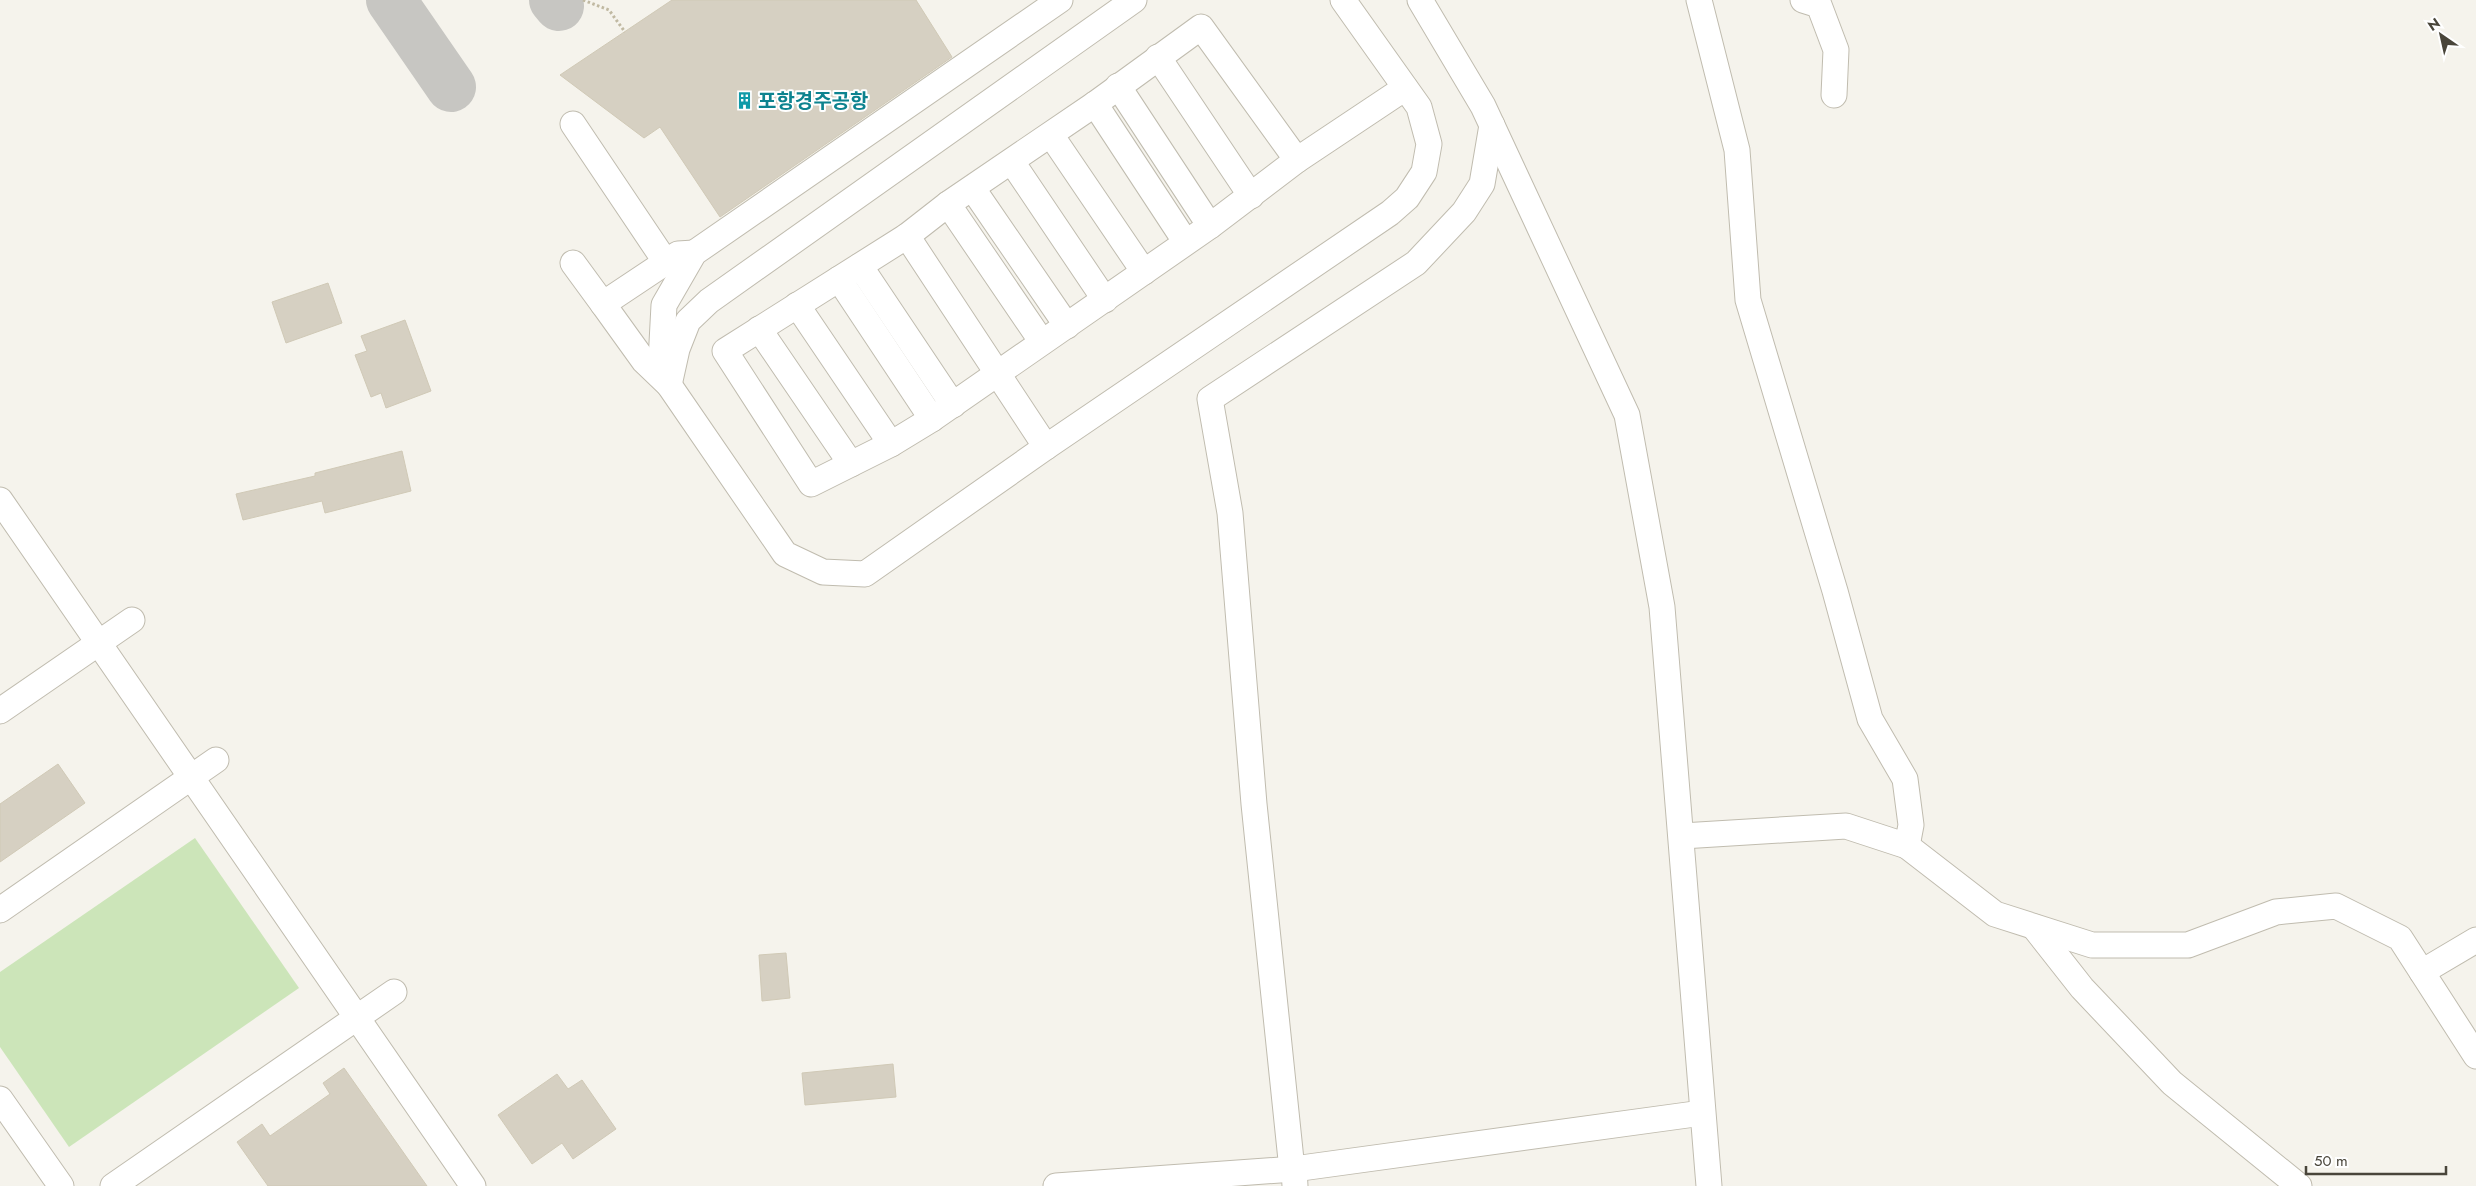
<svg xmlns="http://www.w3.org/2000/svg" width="2476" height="1186" viewBox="0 0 2476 1186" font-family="Jost,'Noto Sans KR',sans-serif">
<rect width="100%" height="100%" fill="#f5f3ec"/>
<polygon fill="#cce5b9" points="195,838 299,988 69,1147 0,1047 0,972"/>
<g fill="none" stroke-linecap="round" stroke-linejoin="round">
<g stroke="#c7c6c2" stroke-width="50">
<polyline points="391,0 451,87"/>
<polyline points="554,0 559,6"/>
</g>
</g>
<g fill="#d6d0c2" stroke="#d0c9b6">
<polygon points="672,0 916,0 952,57 720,217 660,127 644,138 560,75"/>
<polygon points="328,283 342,323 286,343 272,302"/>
<polygon points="405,320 431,391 386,408 381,393 371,397 355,355 367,351 361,336"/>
<polygon points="402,451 411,491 325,513 322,501 243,520 236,494 315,476 315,473"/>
<polygon points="58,764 85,803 0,862 0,804"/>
<polygon points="786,953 790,998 762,1001 759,955"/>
<polygon points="893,1064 896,1097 805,1105 802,1073"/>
<polygon points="344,1068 427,1186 268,1186 237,1142 262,1124 270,1136 330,1094 323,1083"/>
<polygon points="557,1074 568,1089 582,1080 616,1129 573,1159 562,1143 532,1164 498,1115"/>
</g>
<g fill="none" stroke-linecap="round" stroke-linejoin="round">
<defs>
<g id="minor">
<polyline points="1420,0 1483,106 1627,415 1662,607 1709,1186"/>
<polyline points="1803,0 1819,5 1836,50 1834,95"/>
<polygon points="1201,27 1297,160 1210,226 932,419 891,444 811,484 725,351 907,236 948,204 1095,104"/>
<polyline points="1158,57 1251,196"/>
<polyline points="1118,86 1210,226"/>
<polyline points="1095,104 1185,241"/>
<polyline points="573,124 665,261"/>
<polyline points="1051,135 1144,272"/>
<polyline points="1297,160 1405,88"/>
<polyline points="1012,162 1105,300"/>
<polyline points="973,189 1067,326"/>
<polyline points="948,204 1042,342"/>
<polyline points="907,236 1046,447"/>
<polyline points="694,253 678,254 603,304 644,361 669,385 785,554 823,572 865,574 1046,447 1390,213 1407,198 1424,172 1429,144 1419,107 1343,0"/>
<polyline points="573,263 603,304"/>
<polyline points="860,266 953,405"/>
<polyline points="839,279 932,419"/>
<polyline points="797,305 891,444"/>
<polyline points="759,329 851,464"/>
<polyline points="664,373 661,362 664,305 694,253 1060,0"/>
<polyline points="669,385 677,349 688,321 709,301 1134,0"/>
<polyline points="0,500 473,1186"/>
<polyline points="0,711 132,620"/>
<polyline points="1682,836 1846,826 1907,846 1911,825 1905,779 1870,719 1835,591 1748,300 1737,150 1699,0"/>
<polyline points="1907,846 1995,914 2092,945 2188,945 2276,912 2336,906 2400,938 2476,1056"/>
<polyline points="0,910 216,760"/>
<polyline points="2034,927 2082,988 2172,1083 2299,1186"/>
<polyline points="2422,972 2476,940"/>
<polyline points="0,1099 61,1186"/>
<polyline points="113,1186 394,992"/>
<polyline points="1056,1186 1294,1169 1702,1113"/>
<polyline points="1295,1186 1294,1169 1291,1160 1254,804 1230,513 1210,399 1416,263 1464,212 1482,184 1492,125"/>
</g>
</defs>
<use href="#minor" stroke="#c0bcaf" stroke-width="27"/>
<polyline stroke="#c0b9a2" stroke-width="3" stroke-dasharray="2.5 2.5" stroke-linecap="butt" points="583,0 609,10 625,32"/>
<use href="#minor" stroke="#fff" stroke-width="25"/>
</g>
<defs>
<symbol id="building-bare" viewBox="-9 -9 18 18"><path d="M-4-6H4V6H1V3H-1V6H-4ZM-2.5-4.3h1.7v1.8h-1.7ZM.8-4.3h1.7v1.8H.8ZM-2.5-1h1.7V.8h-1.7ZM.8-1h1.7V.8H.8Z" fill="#0f9aa8" stroke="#fff" stroke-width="2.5" paint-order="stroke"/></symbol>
</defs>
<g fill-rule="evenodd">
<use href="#building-bare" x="732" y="88" width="25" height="25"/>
</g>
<g text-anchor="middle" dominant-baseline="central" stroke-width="4" stroke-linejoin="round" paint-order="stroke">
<g font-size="20" font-weight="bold" fill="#0d838f" stroke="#fff" text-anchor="start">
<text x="758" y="101">포항경주공항</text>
</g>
</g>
<g transform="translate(2441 35) rotate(326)" stroke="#ffffff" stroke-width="4" paint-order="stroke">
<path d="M0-4L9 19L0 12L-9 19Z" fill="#49453a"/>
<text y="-8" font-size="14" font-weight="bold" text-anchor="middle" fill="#49453a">N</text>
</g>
<path d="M2306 1166v8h140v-8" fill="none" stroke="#49453a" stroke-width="2.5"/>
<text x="2314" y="1166" font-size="15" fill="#49453a" stroke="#ffffff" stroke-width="4" paint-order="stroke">50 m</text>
</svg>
